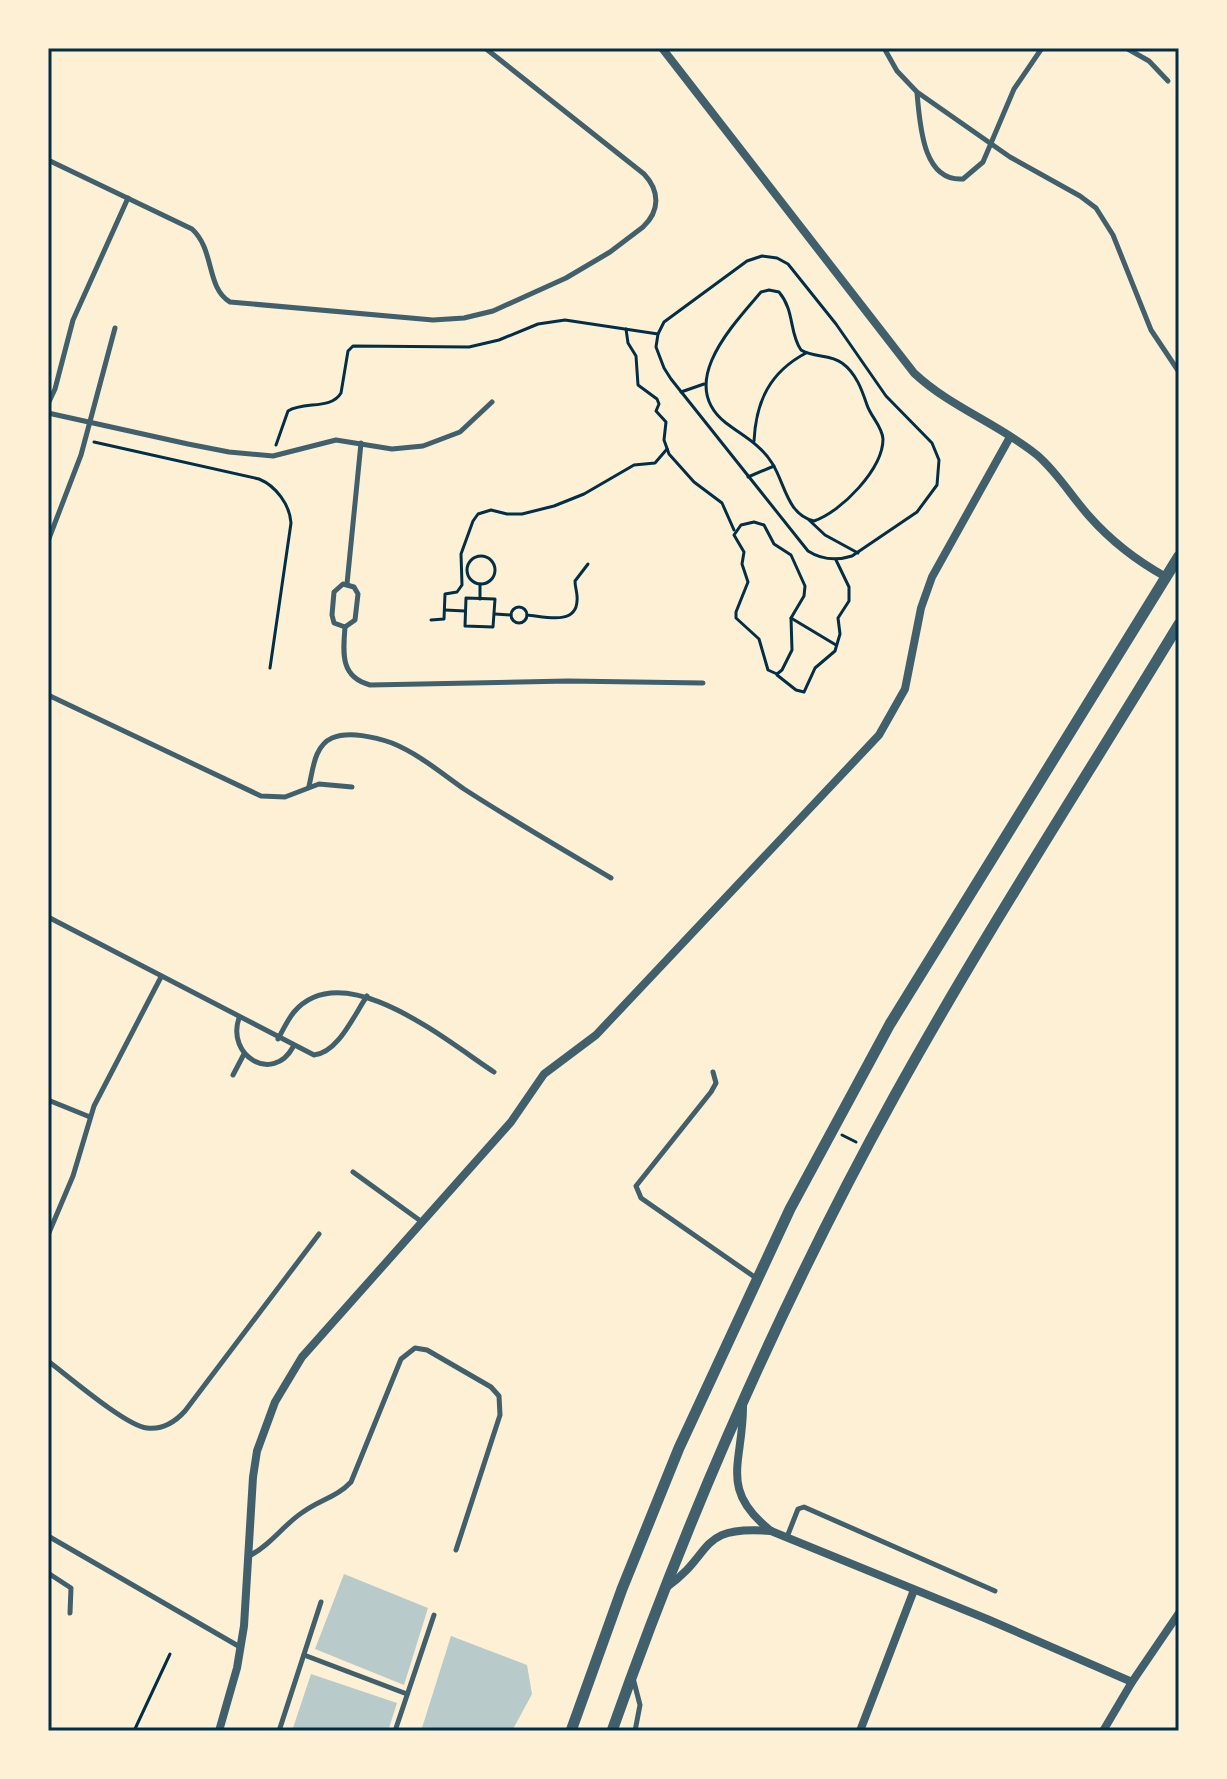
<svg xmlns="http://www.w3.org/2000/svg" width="1227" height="1779" viewBox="0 0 1227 1779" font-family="Manrope,sans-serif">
<rect width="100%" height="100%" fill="#fdf0d5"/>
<g fill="#b9caca">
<polygon points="344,1574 428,1608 404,1685 315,1649"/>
<polygon points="451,1636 527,1665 532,1694 512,1731 421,1731"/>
<polygon points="311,1674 397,1703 388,1731 292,1731"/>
</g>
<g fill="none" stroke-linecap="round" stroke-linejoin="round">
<g stroke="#003049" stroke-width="3">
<path d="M762 256 777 258 788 264 836 324 886 396 932 443 939 460 937 485 917 512 852 556C836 561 822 560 808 551L671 379 664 368 656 347 658 334 664 322 747 261Z"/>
<path d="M769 290 779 292C795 311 789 333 801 350 814 358 830 354 842 363 856 373 862 390 867 405 871 417 882 426 883 439 883 469 841 512 814 521 787 515 785 483 772 463 760 444 743 436 726 423 676 384 732 326 761 292Z"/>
<polyline points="626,329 628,343 636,356 638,385 657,399 659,404 656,411 666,422 664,440 669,454 694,482 722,503 734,530"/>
<polyline points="681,392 704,384"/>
<path d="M754 441C756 401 770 372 806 353"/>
<path d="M94 442 259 479C276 486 290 505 291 523L270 668"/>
<path d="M276 445 288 411C304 401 331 410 341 393L348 351 353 346 469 347 499 340 538 324 565 320 658 334"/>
<polyline points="748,477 774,466"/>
<polyline points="809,520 825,535 858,553"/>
<polygon points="754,522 764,525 774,544 791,555 805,586 804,596 791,618 792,650 782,670 777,674 768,670 759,639 736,618 736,612 748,582 742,564 744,552 734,535 741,525"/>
<circle cx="481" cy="570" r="14"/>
<polyline points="480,584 480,599"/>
<polygon points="466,598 495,599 493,627 465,626"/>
<circle cx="519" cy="615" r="8"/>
<polyline points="445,610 465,611"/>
<polyline points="495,614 511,615"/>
<path d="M527 615C543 616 576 626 577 601 578 594 575 588 575 581L588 564"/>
<polyline points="791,618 836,645"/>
<polyline points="431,620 444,619 445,594 457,592 462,585 461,554 473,521 478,514 491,510 507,514 522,514 554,506 584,494 634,465 655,463 667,449"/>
<polyline points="777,675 796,690 804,692 815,668 835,651 840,634 838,618 849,601 849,587 836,560"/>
<polyline points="842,1135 856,1142"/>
<polyline points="134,1731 170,1654"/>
</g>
<g stroke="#3f606c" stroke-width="5">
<polyline points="884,48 897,71 917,92 1010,157 1080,196 1096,208 1113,235 1151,330 1179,372"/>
<polyline points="1126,48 1149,61 1168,81"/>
<path d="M917 93C920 123 922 182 963 179L983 162 1014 89 1042 48"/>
<path d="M48 160 192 229C215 250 206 288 230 302L433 320 464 318 493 311 566 278 610 252 643 227C660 211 660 191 644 174L485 48"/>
<polyline points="48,404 55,389 73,320 128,198"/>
<polyline points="48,413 188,444 229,452 273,456 336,440 392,449 423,446 460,432 492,402"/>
<polyline points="48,541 81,455 115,328"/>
<polygon points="343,584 354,587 358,594 355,620 345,627 334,623 332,615 334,592"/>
<polyline points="347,584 361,443"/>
<path d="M345 627C343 653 340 677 370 685L568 681 703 683"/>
<polyline points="48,695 261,796 285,797 319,784 352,787"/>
<path d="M309 786C313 770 314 746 332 738 349 731 375 737 392 743 419 754 441 773 464 789 512 820 562 849 611 878"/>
<path d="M48 917 314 1055C338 1053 354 1015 367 996"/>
<path d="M239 1018C226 1056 273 1084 293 1047"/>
<path d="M278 1039C283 1030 288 1019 294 1012 344 954 449 1043 494 1072"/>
<polyline points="713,1072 716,1083 711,1092 636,1186 641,1198 756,1278"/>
<polyline points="233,1075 244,1054"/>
<polyline points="48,1100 90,1117"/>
<polyline points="353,1172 422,1222"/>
<polyline points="48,1235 73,1176 94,1106 161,977"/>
<path d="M48 1361C68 1376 126 1426 147 1428 163 1430 175 1422 185 1411L319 1234"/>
<polyline points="48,1536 240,1647"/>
<polyline points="787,1537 798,1509 804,1507 995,1591"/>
<path d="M249 1556C271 1545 283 1525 303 1512 319 1500 337 1497 351 1482L401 1359 415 1348 427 1350 491 1387 499 1396 500 1415 456 1550"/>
<polyline points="48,1573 71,1588 70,1613"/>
<polyline points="304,1655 407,1694"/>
<polyline points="633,1678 640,1705 635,1731"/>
<polyline points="279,1731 321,1602"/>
<polyline points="395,1731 434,1615"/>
</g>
<g stroke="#3f606c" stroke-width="8">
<path d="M662 48 914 373C950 407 999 424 1037 455 1058 473 1071 496 1089 516 1111 541 1137 561 1166 577"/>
<path d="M743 1404C744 1462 717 1488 771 1531L987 1619 1132 1682"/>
<path d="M667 1587C715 1553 696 1525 771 1531"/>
<polyline points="219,1731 237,1668 244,1626 253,1477 257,1451 275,1402 302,1357 511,1122 544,1074 596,1035 879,735 905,689 921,608 932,577 1010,437"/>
<polyline points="860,1731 914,1590"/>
<polyline points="1103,1731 1132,1682 1179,1613"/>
</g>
<g stroke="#3f606c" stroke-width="11">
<polyline points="571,1731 622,1589 679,1448 790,1209 890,1024 1179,556"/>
<path d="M612 1731C689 1513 782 1300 894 1097 983 936 1084 781 1179 624"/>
</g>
</g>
<rect width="1227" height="1779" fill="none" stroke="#fdf0d5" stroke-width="100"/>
<rect x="50" y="50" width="1127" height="1679" fill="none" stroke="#003049" stroke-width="3"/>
</svg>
